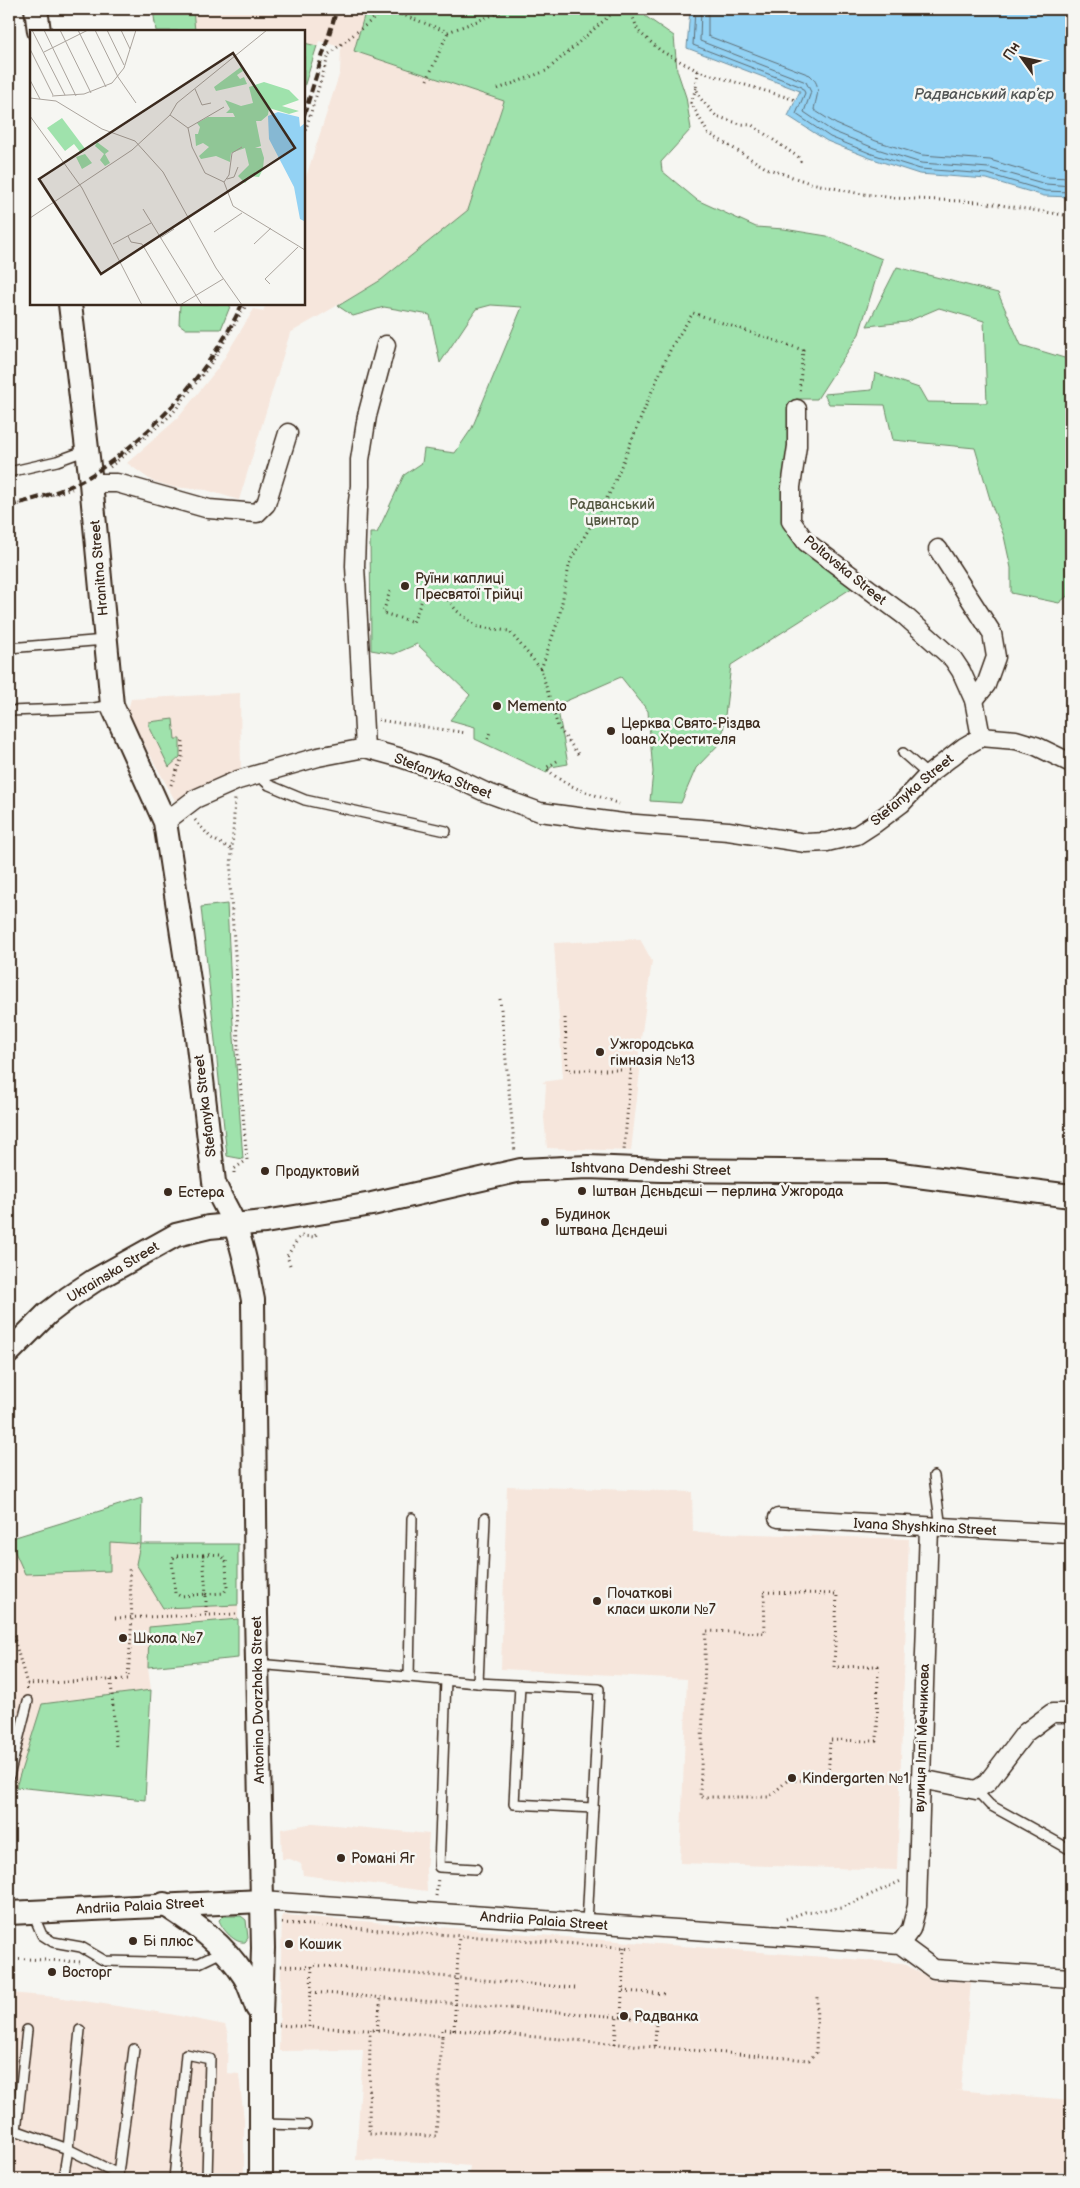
<svg xmlns="http://www.w3.org/2000/svg" width="1080" height="2188" viewBox="0 0 1080 2188" font-family="'Balsamiq Sans',sans-serif">
<rect width="100%" height="100%" fill="#f6f6f2"/>
<filter id="ink" filterUnits="userSpaceOnUse"><feTurbulence type="fractalNoise" baseFrequency=".02" numOctaves="2"/><feDisplacementMap in="SourceGraphic" scale="10" xChannelSelector="R" yChannelSelector="G"/><feConvolveMatrix kernelMatrix="1 2 1 2 8 2 1 2 1" color-interpolation-filters="sRGB"/></filter>
<g filter="url(#ink)">
<g fill="#f6e6dc">
<polygon points="153,9 366,9 354,51 504,100 468,210 381,280 290,333 239,500 206,490 173,487 152,481 127,463 178,418 218,368 254,309 263,311 266,304 304,304 304,183 340,72 341,47 319,41 304,87 304,31 156,31"/>
<polygon points="240,693 241,775 177,804 127,713 131,699"/>
<polygon points="640,939 652,961 638,1060 640,1071 631,1151 547,1148 544,1118 546,1084 542,1082 563,1079 554,943"/>
<polygon points="507,1486 692,1492 693,1532 909,1539 897,1870 680,1863 687,1679 501,1669"/>
<polygon points="142,1498 141,1544 238,1544 238,1658 148,1667 151,1690 145,1800 9,1786 9,1539"/>
<polygon points="314,1823 429,1834 426,1870 427,1891 303,1875 301,1864 290,1859 282,1859 281,1829"/>
<polygon points="282,1915 903,1963 932,1980 971,1982 961,2090 956,2090 1071,2100 1071,2179 468,2179 470,2166 426,2162 356,2160 363,2050 279,2051"/>
<polygon points="9,1993 57,1997 170,2014 225,2025 228,2034 227,2073 239,2074 244,2120 244,2179 9,2179"/>
</g>
<g fill="#9fe2ac" stroke="#6d8665">
<polygon points="153,9 193,9 195,31 156,31"/>
<polygon points="366,9 635,9 674,36 677,70 686,97 691,129 661,162 662,171 697,200 756,227 784,229 827,236 882,259 859,334 817,399 796,399 787,530 855,586 731,665 722,741 696,768 681,803 650,801 653,772 648,711 621,677 557,705 568,764 551,767 547,773 475,739 475,727 450,720 470,695 417,644 394,654 371,650 370,533 377,533 404,475 422,463 424,449 455,453 472,428 522,307 491,305 476,309 440,363 430,315 384,307 353,316 338,306 381,280 468,210 504,101 354,51"/>
<polygon points="304,43 317,46 304,87"/>
<polygon points="897,267 998,293 1021,345 1071,360 1071,593 1059,603 1011,593 1011,568 1004,536 992,506 975,448 893,440 885,405 829,404 824,394 872,390 875,373 919,388 927,402 987,403 984,321 939,308 906,322 867,326"/>
<polygon points="180,304 231,304 221,329 186,329 179,324"/>
<polygon points="173,719 175,739 180,739 180,757 169,767 149,726 149,722"/>
<polygon points="227,904 232,1010 243,1159 227,1156 201,907"/>
<polygon points="142,1498 141,1544 238,1544 238,1605 163,1608 136,1564 140,1544 110,1542 110,1571 25,1574 9,1539"/>
<polygon points="238,1619 238,1658 148,1667 149,1627"/>
<polygon points="9,1671 12,1671 14,1727 9,1727"/>
<polygon points="151,1690 145,1800 16,1787 42,1704"/>
<path d="M223 1916H241L246 1920 248 1938 245 1942C235 1944 222 1929 219 1920Z"/>
</g>
<polygon fill="#93d2f4" stroke="#708f9e" points="690,9 1071,9 1071,197 1044,196 987,179 919,174 870,158 827,141 788,116 800,91 687,48"/>
<g fill="none" stroke-linecap="round" stroke-linejoin="round">
<g stroke="#5e6d74" stroke-width="1">
<polyline points="695,9 693,45 802,87 805,93 796,114 830,137 872,154 920,169 988,174 1045,191 1071,192"/>
<polyline points="701,9 700,41 806,82 811,92 804,112 832,131 874,148 921,163 989,168 1046,184 1071,186"/>
<path d="M708 9V36L810 75C823 87 816 96 814 110L836 124 876 141 922 155 990 160 1047 177 1071 178"/>
</g>
<defs>
<g id="service">
<polyline points="9,472 57,461 87,450"/>
<polyline points="9,648 105,640"/>
<polyline points="9,711 94,708 111,705"/>
<polyline points="903,753 928,775"/>
<polyline points="257,774 269,785 305,800 446,831"/>
<polyline points="934,1476 941,1528"/>
<polyline points="257,1664 478,1683 599,1689 587,1924"/>
<polyline points="409,1677 412,1518"/>
<polyline points="446,1680 439,1867 476,1869"/>
<polyline points="478,1683 485,1518"/>
<polyline points="520,1685 514,1804 593,1808"/>
<polyline points="9,1776 28,1701"/>
<polyline points="976,1790 990,1805 1071,1850"/>
<polyline points="33,1914 42,1935 53,1942 81,1947 105,1961 199,1963 224,1951"/>
<polyline points="261,2124 306,2125"/>
<polyline points="9,2128 68,2149 118,2174 119,2178"/>
<polyline points="16,2131 27,2030"/>
<polyline points="118,2174 134,2049"/>
<polyline points="63,2179 68,2149 80,2030"/>
<polyline points="174,2179 186,2054 210,2059 207,2179"/>
</g>
<g id="minor">
<polyline points="797,409 797,446 791,487 791,521 806,542 905,616 953,659 961,671 974,700 981,737"/>
<polyline points="91,483 117,483 209,509 257,513 266,504 288,433"/>
<polyline points="938,549 992,633 996,657 986,685 974,700"/>
<polyline points="365,748 355,566 357,509 360,486 360,460 367,416 386,345"/>
<polyline points="165,822 195,799 238,780 318,757 365,748 398,757 445,773 485,792 540,812 623,823 728,831 806,843 827,842 857,835 874,824 902,803 928,775 964,747 981,737 1016,740 1036,746 1071,763"/>
<polyline points="778,1518 1071,1534"/>
<polyline points="921,1779 976,1790 987,1783 1025,1733 1052,1713 1071,1713"/>
<polyline points="262,1901 900,1944 934,1969 1071,1978"/>
<polyline points="900,1944 911,1929 917,1906 929,1527"/>
</g>
<g id="tertiary">
<polyline points="36,9 39,31"/>
<path d="M70 304 91 483 112 705 165 822 195 1020 214 1182C219 1197 228 1209 234 1224 244 1248 248 1275 253 1300L256 1614 263 1948 261 2016V2179"/>
<polyline points="9,1352 47,1314 68,1298 95,1280 176,1235 209,1227 265,1222 372,1204 521,1170 588,1167 661,1170 886,1172 1071,1196"/>
<path d="M164 1904C195 1924 224 1944 244 1976 250 1985 253 1998 257 2008"/>
<polyline points="9,1913 262,1901"/>
</g>
</defs>
<use href="#service" stroke="#3b2a1e" stroke-width="12"/>
<use href="#minor" stroke="#3b2a1e" stroke-width="21"/>
<use href="#tertiary" stroke="#3b2a1e" stroke-width="26"/>
<g stroke="#3b2a1e" stroke-width="3" stroke-dasharray="1 4" stroke-linecap="butt">
<polyline points="387,9 448,32 509,9"/>
<polyline points="630,9 638,31 661,51 698,71 796,100"/>
<polyline points="698,71 696,88 700,98 716,116 740,124 752,125 798,157 801,162"/>
<polyline points="427,80 448,32"/>
<polyline points="696,88 691,103 708,133 766,168 807,182 856,193 895,198 981,202 1071,216"/>
<polyline points="498,89 546,71 617,9"/>
<polyline points="304,135 329,54 386,9"/>
<polyline points="110,467 172,414 210,365 247,304"/>
<polyline points="9,507 72,489"/>
<polyline points="390,591 383,613 413,622 424,595 443,594 457,611 478,627 509,631 541,669 558,727 578,754"/>
<polyline points="541,669 559,618 570,561 611,491 649,398 672,346 693,313 803,350 799,394"/>
<polyline points="378,720 467,733"/>
<polyline points="488,739 490,732"/>
<path d="M557 761 546 768C568 790 591 792 619 804"/>
<polyline points="171,785 182,757 183,740"/>
<polyline points="195,820 211,838 231,849"/>
<polyline points="500,999 515,1153"/>
<polyline points="565,1018 567,1070 631,1070 624,1151"/>
<polyline points="234,1173 234,1169 247,1160 238,1058 237,981 230,885 235,798"/>
<polyline points="290,1265 287,1256 300,1236 315,1237 317,1232"/>
<polygon points="209,1554 220,1555 226,1560 227,1588 224,1593 206,1594 203,1555"/>
<polyline points="203,1555 175,1556 172,1560 175,1593 180,1596 206,1594 206,1615"/>
<polygon points="764,1592 837,1594 834,1667 878,1666 877,1741 830,1740 828,1781 788,1780 769,1797 700,1797 706,1631 765,1633"/>
<polyline points="115,1618 238,1614"/>
<polyline points="9,1621 27,1684"/>
<polyline points="111,1680 116,1748"/>
<polyline points="27,1689 27,1684 128,1679 132,1617 129,1567"/>
<polyline points="436,1896 438,1878"/>
<polyline points="786,1919 805,1912 841,1908 901,1881"/>
<polyline points="282,1923 633,1948"/>
<polyline points="9,1958 82,1962"/>
<polyline points="281,1966 312,1967 309,2027 370,2030 377,2030 442,2036 436,2136 369,2134 370,2030"/>
<polyline points="312,1967 312,1965 575,1988"/>
<polyline points="623,1991 667,1994"/>
<polyline points="311,1992 621,2017 624,1947"/>
<polyline points="621,2017 656,2020 655,2047"/>
<polyline points="279,2025 309,2027"/>
<polyline points="377,2030 381,1998"/>
<polyline points="454,2030 459,1936"/>
<polyline points="442,2036 442,2029 809,2060 816,2053 817,1997"/>
<polyline points="615,2044 617,2017"/>
</g>
<use href="#service" stroke="#f6f6f2" stroke-width="9"/>
<use href="#minor" stroke="#f6f6f2" stroke-width="18"/>
<use href="#tertiary" stroke="#f6f6f2" stroke-width="22"/>
<g stroke="#3b2a1e" stroke-width="4" stroke-dasharray="8 4" stroke-linecap="butt">
<polyline points="304,115 337,9"/>
<path d="M9 506C37 498 66 491 90 476 150 438 213 369 242 304"/>
</g>
</g>
</g>
<g fill="#3b2a1e" stroke="#f6f6f2" stroke-width="2">
<circle cx="405" cy="586" r="5"/>
<circle cx="497" cy="706" r="5"/>
<circle cx="611" cy="731" r="5"/>
<circle cx="600" cy="1052" r="5"/>
<circle cx="265" cy="1171" r="5"/>
<circle cx="582" cy="1191" r="5"/>
<circle cx="168" cy="1192" r="5"/>
<circle cx="545" cy="1222" r="5"/>
<circle cx="597" cy="1601" r="5"/>
<circle cx="123" cy="1638" r="5"/>
<circle cx="792" cy="1778" r="5"/>
<circle cx="341" cy="1858" r="5"/>
<circle cx="133" cy="1941" r="5"/>
<circle cx="289" cy="1944" r="5"/>
<circle cx="52" cy="1972" r="5"/>
<circle cx="624" cy="2016" r="5"/>
</g>
<g text-anchor="middle" dominant-baseline="central" stroke-width="5" stroke-linejoin="round" paint-order="stroke">
<g font-size="14" fill="#545842" stroke="#f6f6f2">
<text x="612" y="504">Радванський<tspan x="612" dy="16">цвинтар</tspan></text>
</g>
<g font-size="14" fill="#3b2a1e" stroke="#f6f6f2">
<text transform="translate(99 568) rotate(-95)">Hranitna Street</text>
<text transform="translate(845 570) rotate(39)">Poltavska Street</text>
<text transform="translate(443 776) rotate(21)">Stefanyka Street</text>
<text transform="translate(912 790) rotate(-40)">Stefanyka Street</text>
<text transform="translate(205 1106) rotate(-97)">Stefanyka Street</text>
<text transform="translate(651 1169) rotate(1)">Ishtvana Dendeshi Street</text>
<text transform="translate(113 1272) rotate(-31)">Ukrainska Street</text>
<text transform="translate(925 1527) rotate(3)">Ivana Shyshkina Street</text>
<text transform="translate(258 1700) rotate(-91)">Antonina Dvorzhaka Street</text>
<text transform="translate(922 1738) rotate(-88)">вулиця Іллі Мечникова</text>
<text transform="translate(140 1906) rotate(-3)">Andriia Palaia Street</text>
<text transform="translate(544 1921) rotate(4)">Andriia Palaia Street</text>
</g>
<g font-size="14" fill="#3b2a1e" stroke="#f6f6f2" text-anchor="start">
<text x="415" y="578">Руїни каплиці<tspan x="415" dy="16">Пресвятої Трійці</tspan></text>
<text x="507" y="706">Memento</text>
<text x="621" y="723">Церква Свято-Різдва<tspan x="621" dy="16">Іоана Хрестителя</tspan></text>
<text x="610" y="1044">Ужгородська<tspan x="610" dy="16">гімназія №13</tspan></text>
<text x="275" y="1171">Продуктовий</text>
<text x="592" y="1191">Іштван Дєньдєші — перлина Ужгорода</text>
<text x="178" y="1192">Естера</text>
<text x="555" y="1214">Будинок<tspan x="555" dy="16">Іштвана Дєндеші</tspan></text>
<text x="607" y="1593">Початкові<tspan x="607" dy="16">класи школи №7</tspan></text>
<text x="133" y="1638">Школа №7</text>
<text x="802" y="1778">Kindergarten №1</text>
<text x="351" y="1858">Романі Яг</text>
<text x="143" y="1941">Бі плюс</text>
<text x="299" y="1944">Кошик</text>
<text x="62" y="1972">Восторг</text>
<text x="634" y="2016">Радванка</text>
</g>
<g font-size="15" font-style="italic" fill="#515454" stroke="#f6f6f2">
<text x="984" y="94">Радванський карʼєр</text>
</g>
</g>
<g transform="translate(30 30)">
<rect width="275" height="275" fill="#f6f6f2"/>
<path d="M211 37 213 41 207 45 210 49 214 47 217 54 186 61 184 57ZM234 52 259 60 269 70 252 76 269 81 259 84 239 78 238 85 231 91H226L231 116 225 118H231L234 128 233 139 229 147 221 146 215 153 208 146 219 135 215 118 201 123 200 132 186 126 171 129 169 126 179 117 173 113 166 116 165 104H168L170 97 167 93 178 87H205L203 83H196L200 79 195 70 211 76 223 73 219 57ZM32 88 56 120 51 123 44 114 35 121 17 98ZM67 112 79 121 75 124 80 133 75 136 70 130 74 124 65 116ZM55 124 62 133 52 139 46 127Z" fill="#9fe2ac"/>
<path d="M248 82 269 87 270 97 275 93 274 191 270 189 264 157 239 109 238 86Z" fill="#93d2f4"/>
<path fill="none" stroke="#aba49d" stroke-width="1" d="M2 0 35 65M14 0 46 66M30 0 61 63M48 0 76 57M65 0 88 47 106 73M77 0 94 35M91 0 100 19M0 19 23 65M14 22 58 0M0 50 10 69M165 59 172 75 181 73M22 66 54 64 82 53 94 38 106 0M0 68 26 71 72 99 105 111 133 142 186 238 212 275M140 85 158 98 162 117 175 143 194 152 203 176 275 220M0 86 52 158 112 275M158 98 194 77M197 149 204 147 208 137M194 152 199 145 202 123 212 117M113 179 172 275M0 188 102 120 140 85 147 73 237 0M184 202 212 183M98 206 101 212 112 214 148 275M130 208 144 199M83 214 121 193M224 214 241 198M240 254 235 249 268 217M150 275 193 249"/>
<path fill="#3b2a1e" fill-opacity="0.15" stroke="#3b2a1e" stroke-width="2.5" d="M203 23 265 118 71 244 9 149Z"/>
<rect width="275" height="275" fill="none" stroke="#3b2a1e" stroke-width="2.5"/>
</g>
<rect width="1080" height="2188" fill="none" stroke="#f6f6f2" stroke-width="30"/>
<rect x="15" y="15" width="1050" height="2158" fill="none" stroke="#3b2a1e" stroke-width="2" filter="url(#ink)"/>
<g transform="translate(1022 58) rotate(303)" stroke="#f6f6f2" stroke-width="4" paint-order="stroke">
<path d="M0-4L9 19L0 12L-9 19Z" fill="#3b2a1e"/>
<text y="-8" font-size="14" font-weight="bold" text-anchor="middle" fill="#3b2a1e">Пн</text>
</g>
</svg>
